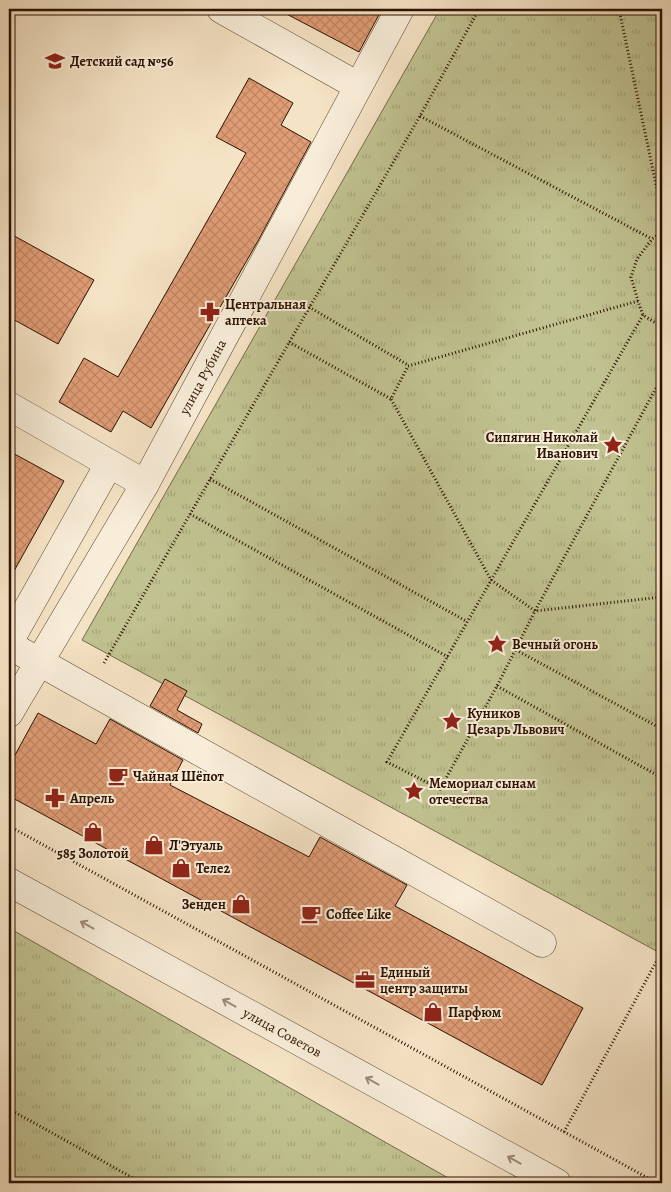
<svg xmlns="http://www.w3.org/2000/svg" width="671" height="1192" viewBox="0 0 671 1192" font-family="Alegreya,serif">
<defs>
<pattern id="park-tufts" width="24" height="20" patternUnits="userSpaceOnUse" patternTransform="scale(1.25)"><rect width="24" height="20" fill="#c1c291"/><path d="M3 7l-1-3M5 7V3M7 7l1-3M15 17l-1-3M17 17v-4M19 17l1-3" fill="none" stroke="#a6a67b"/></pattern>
<pattern id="building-cross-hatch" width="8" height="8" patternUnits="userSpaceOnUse" patternTransform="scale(1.25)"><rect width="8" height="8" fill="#df9c75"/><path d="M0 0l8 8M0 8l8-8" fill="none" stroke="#c08563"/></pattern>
</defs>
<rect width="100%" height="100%" fill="#f5e3c5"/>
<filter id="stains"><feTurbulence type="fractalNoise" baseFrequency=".004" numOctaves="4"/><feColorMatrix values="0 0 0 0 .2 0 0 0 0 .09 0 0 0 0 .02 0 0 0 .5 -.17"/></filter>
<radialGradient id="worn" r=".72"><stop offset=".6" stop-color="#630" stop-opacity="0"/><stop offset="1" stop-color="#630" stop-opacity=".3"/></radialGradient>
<g fill="url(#park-tufts)" stroke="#766a49">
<polygon points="440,9 662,9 662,954 82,640"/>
<polygon points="9,928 457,1183 9,1183"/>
</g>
<g fill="url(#building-cross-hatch)" stroke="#2c1201">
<polygon points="277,9 382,9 359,52"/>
<polygon points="249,78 293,103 281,125 311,142 258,241 151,428 123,411 111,432 59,402 84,358 118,377 246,153 216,137"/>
<polygon points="9,233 94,280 58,344 9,317"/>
<polygon points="9,451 64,481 9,580"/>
<polygon points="165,679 187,691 177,710 202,724 198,733 150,706"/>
<polygon points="38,713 96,744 110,719 183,760 170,785 309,857 320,837 407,885 395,906 583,1008 542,1085 9,796 9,766"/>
</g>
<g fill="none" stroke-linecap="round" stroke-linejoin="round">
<defs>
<g id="minor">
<polyline points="221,9 358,86"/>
<polyline points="9,406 145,484"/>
<polyline points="9,642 109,464"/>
<polyline points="9,645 542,943"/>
<path id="s1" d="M9 713 145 484 400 9"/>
<path id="s2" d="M9 882 557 1183"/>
</g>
</defs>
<use href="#minor" stroke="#5e4632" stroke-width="29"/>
<g stroke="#2c1201" stroke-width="3" stroke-dasharray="1 2.5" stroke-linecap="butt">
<polyline points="619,9 662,213"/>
<polyline points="420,116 652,239"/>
<polyline points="662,232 652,239 637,259 631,277 638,301 643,315 662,327"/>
<polyline points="638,301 408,366 391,399 491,580 535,611 662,597"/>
<polyline points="309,307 408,365"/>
<polyline points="643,315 387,762 440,789 497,686 535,611 662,377"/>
<polyline points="289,342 391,399"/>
<polyline points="210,479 466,621"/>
<polyline points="190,514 448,657"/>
<polyline points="516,650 662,729"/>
<polyline points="104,663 420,116 479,9"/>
<polyline points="497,686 662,778"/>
<polyline points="9,826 657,1183"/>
<polyline points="9,1109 142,1183"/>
<polyline points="564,1132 662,951"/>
</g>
<use href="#minor" stroke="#f8edd9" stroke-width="28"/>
</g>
<defs><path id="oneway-shaft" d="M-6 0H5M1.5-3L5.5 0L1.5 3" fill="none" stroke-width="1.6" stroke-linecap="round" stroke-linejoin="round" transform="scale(1.25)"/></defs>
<g stroke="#9c8a78">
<use href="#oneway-shaft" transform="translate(87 925) rotate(-151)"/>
<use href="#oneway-shaft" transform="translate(229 1003) rotate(-151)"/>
<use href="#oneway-shaft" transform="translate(372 1081) rotate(-151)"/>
<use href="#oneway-shaft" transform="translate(514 1160) rotate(-151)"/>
</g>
<defs>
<symbol id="school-bare" viewBox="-9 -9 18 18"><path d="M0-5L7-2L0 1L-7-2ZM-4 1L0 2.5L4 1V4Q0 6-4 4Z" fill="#8f2418" stroke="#f8edd9" stroke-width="2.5" paint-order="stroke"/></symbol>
<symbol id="pharmacy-bare" viewBox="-9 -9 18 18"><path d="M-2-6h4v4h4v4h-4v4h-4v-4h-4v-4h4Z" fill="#8f2418" stroke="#f8edd9" stroke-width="2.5" paint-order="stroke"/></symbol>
<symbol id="sight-bare" viewBox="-9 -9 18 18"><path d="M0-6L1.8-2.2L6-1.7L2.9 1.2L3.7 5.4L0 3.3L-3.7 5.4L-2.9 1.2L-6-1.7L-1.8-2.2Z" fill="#8f2418" stroke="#f8edd9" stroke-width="2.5" paint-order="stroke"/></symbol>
<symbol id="cafe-bare" viewBox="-9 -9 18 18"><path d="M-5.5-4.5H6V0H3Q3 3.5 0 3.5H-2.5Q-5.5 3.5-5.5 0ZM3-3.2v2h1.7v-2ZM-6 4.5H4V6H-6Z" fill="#8f2418" stroke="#f8edd9" stroke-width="2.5" paint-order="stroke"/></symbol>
<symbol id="shop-bare" viewBox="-9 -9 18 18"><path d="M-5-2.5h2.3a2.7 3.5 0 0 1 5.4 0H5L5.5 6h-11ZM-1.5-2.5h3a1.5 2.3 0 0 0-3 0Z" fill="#8f2418" stroke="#f8edd9" stroke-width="2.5" paint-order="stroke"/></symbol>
<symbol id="office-bare" viewBox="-9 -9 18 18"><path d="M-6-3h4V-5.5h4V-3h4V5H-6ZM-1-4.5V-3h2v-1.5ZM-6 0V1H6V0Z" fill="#8f2418" stroke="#f8edd9" stroke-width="2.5" paint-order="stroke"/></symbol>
</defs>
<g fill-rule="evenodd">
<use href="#school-bare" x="41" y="47" width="28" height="28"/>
<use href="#pharmacy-bare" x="196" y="298" width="28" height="28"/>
<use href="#sight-bare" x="599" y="431" width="28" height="28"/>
<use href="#sight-bare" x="483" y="630" width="28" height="28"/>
<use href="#sight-bare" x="438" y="707" width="28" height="28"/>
<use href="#cafe-bare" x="104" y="762" width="28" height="28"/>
<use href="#sight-bare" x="400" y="777" width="28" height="28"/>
<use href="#pharmacy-bare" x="41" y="784" width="28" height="28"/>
<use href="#shop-bare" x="79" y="818" width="28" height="28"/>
<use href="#shop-bare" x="140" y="831" width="28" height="28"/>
<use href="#shop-bare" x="167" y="854" width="28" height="28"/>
<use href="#shop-bare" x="227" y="890" width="28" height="28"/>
<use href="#cafe-bare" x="297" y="900" width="28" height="28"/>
<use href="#office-bare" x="351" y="966" width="28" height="28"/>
<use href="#shop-bare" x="419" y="998" width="28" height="28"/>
</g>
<g text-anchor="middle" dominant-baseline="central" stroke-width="4" stroke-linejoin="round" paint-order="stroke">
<g font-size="14" font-weight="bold" fill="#2c1201" stroke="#f8edd9" text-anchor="start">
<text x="70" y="61">Детский сад №56</text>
<text x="225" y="304">Центральная<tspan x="225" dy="16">аптека</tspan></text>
<text x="598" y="437" text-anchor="end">Сипягин Николай<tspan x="598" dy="16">Иванович</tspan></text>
<text x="512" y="644">Вечный огонь</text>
<text x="467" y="713">Куников<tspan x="467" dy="16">Цезарь Львович</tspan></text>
<text x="133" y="776">Чайная Шёпот</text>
<text x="429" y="783">Мемориал сынам<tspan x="429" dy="16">отечества</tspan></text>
<text x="70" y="798">Апрель</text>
<text x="169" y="845">Л'Этуаль</text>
<text x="93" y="853" text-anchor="middle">585 Золотой</text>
<text x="196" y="868">Теле2</text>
<text x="226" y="904" text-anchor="end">Зенден</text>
<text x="326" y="914">Coffee Like</text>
<text x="380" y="972">Единый<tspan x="380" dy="16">центр защиты</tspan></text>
<text x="448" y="1012">Парфюм</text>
</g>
<g font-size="14" fill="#2c1201" stroke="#f8edd9">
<text stroke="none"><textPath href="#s1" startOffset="388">улица Рубина</textPath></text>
<text stroke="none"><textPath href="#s2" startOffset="312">улица Советов</textPath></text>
</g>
</g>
<rect width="671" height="1192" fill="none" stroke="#f5e3c5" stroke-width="30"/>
<rect x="10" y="10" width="651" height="1172" fill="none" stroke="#2c1201" stroke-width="2.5"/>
<rect x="15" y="15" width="641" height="1162" fill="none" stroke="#2c1201"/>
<rect width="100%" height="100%" filter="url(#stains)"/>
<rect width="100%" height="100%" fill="url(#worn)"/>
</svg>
